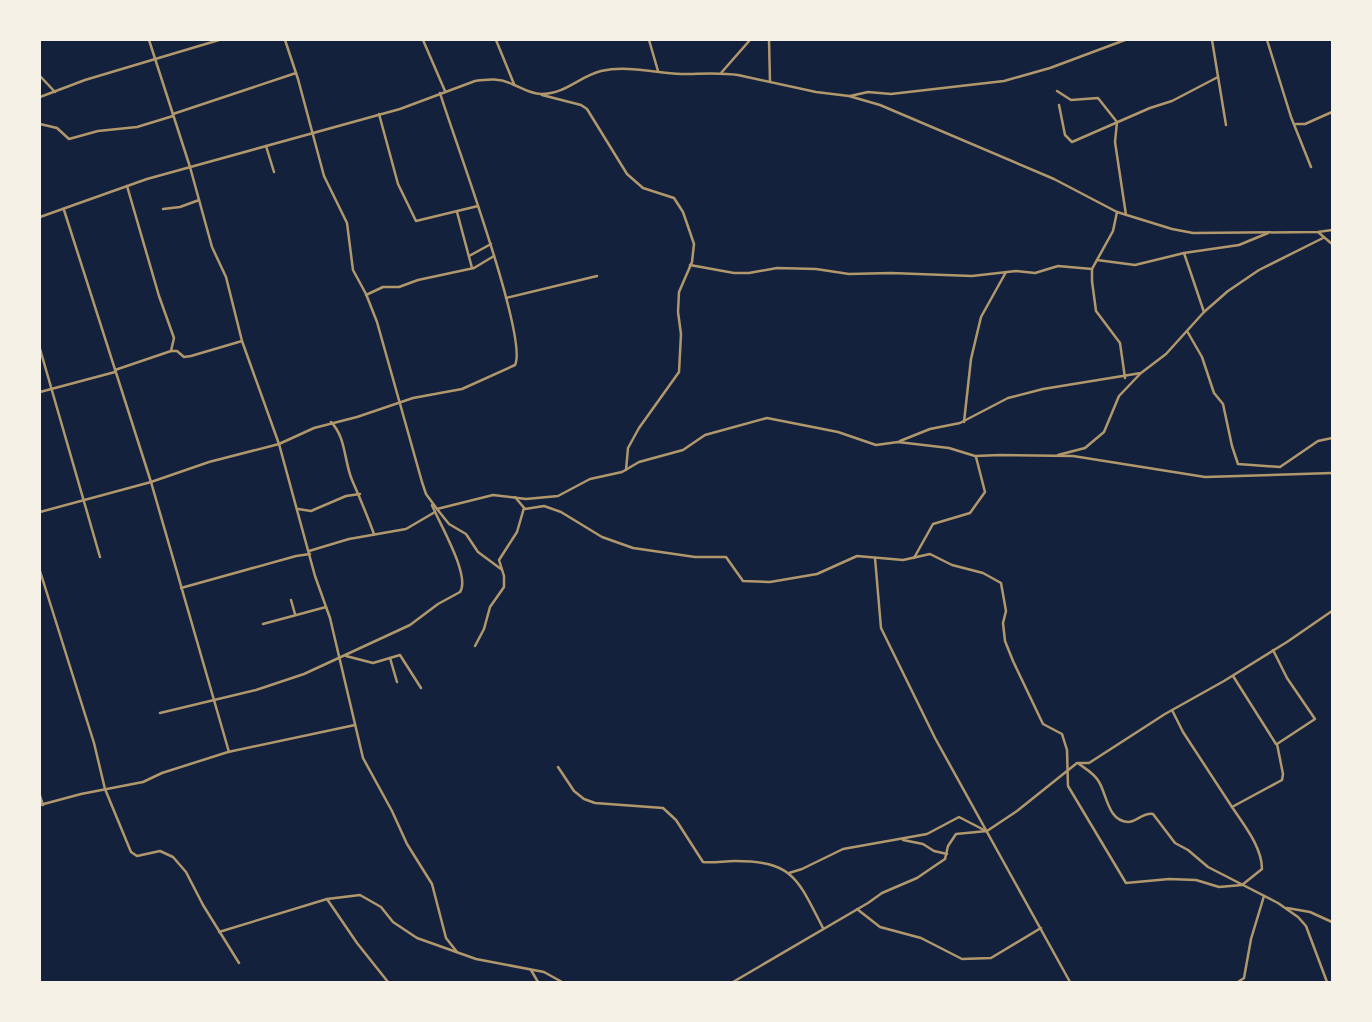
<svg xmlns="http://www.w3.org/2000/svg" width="1372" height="1022" viewBox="0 0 1372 1022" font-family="Commissioner,sans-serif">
<rect width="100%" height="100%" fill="#14213d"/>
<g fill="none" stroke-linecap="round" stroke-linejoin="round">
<g stroke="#b1986c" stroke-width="2.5">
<polyline points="149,40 190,167 212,247 226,277 242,341 279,444 315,576 330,618 363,758 392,811 407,844 432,884 446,938 457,952"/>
<polyline points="285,40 298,79 324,176 347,223 353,270 366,294 377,322 422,482 426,494 437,509 493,495 526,499 558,496 590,479 622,472 639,462 683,450 705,435 767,418 838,432 876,445 898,442 949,448 975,456 1000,455 1073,456 1205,477 1332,473"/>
<polyline points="423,40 445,91"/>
<polyline points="496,40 514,84"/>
<polyline points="649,40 658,71"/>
<polyline points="769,40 770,82"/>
<polyline points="1212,40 1226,125"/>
<polyline points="1267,40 1291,117 1311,167"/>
<polyline points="721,73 750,40"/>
<polyline points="40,76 55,92"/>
<polyline points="1057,91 1071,100 1098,98 1117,122 1115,142 1126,215"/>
<polyline points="542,95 581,105 587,109 627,174 643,188 674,198 683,212 694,244 692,262 679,292 678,312 681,334 679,372 639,428 628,448 626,470"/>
<polyline points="850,96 868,92 891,94 1004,81 1050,68 1125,40"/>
<polyline points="40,97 85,80 219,40"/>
<polyline points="1059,105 1065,135 1072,142 1150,108 1172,101 1218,77"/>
<polyline points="173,114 296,73"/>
<polyline points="379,114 398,184 416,221 478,206"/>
<polyline points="40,124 57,128 69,139 98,131 137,127 173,116"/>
<polyline points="1296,124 1305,124 1332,112"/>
<polyline points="266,146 274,172"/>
<polyline points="127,186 159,296 174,338 171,351"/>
<polyline points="163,209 180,207 199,200"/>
<polyline points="64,210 151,482 229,752"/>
<polyline points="457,212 472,268"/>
<polyline points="1117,212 1113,231 1092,269 1092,281 1096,311 1120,343 1125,378"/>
<path d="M40 217 147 179 400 109 475 81C488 79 500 78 512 84 522 88 530 94 541 94 566 94 580 76 601 71 627 65 655 73 681 74 700 74 719 72 738 75L816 92 849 96 880 105 1054 179 1117 212 1172 229 1193 233 1318 232 1332 230"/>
<polyline points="1318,232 1332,244"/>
<polyline points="1184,253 1204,312"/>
<polyline points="469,256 491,244"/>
<polyline points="1097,260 1135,265 1184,253 1239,245 1268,233"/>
<polyline points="690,265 734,273 749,273 777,268 816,269 849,274 891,273 972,276 1016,271 1035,273 1058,266 1092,269"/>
<polyline points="366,295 383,287 399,287 418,280 474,268 494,256"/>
<polyline points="506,298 597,276"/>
<polyline points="1187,331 1202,357 1214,393 1223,404 1232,446 1238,464 1280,467 1318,441 1332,438"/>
<polyline points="40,349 100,557"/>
<polyline points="115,370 171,351 177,351 184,357 191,356 242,341"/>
<polyline points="40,392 115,372"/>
<path d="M331 422C346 437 344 461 352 480 360 498 367 515 374 534"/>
<polyline points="964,422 971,359 981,317 1006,272"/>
<polyline points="900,441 930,429 960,423 1008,398 1043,389 1141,373 1166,354 1204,312 1228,291 1259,270 1323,238"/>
<polyline points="1058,455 1085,448 1104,432 1119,396 1140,374"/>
<path d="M515 497 525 509 544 506 561 512 602 537 633 548 695 557H726L743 581 770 582 817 574 857 556 903 560 930 554 952 565 983 573 1001 583 1006 611 1003 623 1005 641 1013 661 1043 724 1062 734 1067 750 1068 786 1126 883 1169 879 1196 880 1219 887 1242 885 1262 869C1262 847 1244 825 1232 807L1282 780 1283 774 1277 744 1315 719 1287 678 1273 650"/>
<polyline points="298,509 311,511 346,496 360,494"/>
<polyline points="437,509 449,524 466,534 478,552 501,569"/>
<path d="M40 512 151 482 209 462 279 444 314 428 357 417 413 398 462 389 515 365C529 338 452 133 440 93"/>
<polyline points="309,551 349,539 406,529 435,512"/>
<polyline points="875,558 881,628 935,738 1070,982"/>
<polyline points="914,558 933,524 970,513 985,492 976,457"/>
<polyline points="40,571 94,743 105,789 131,852 137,856 160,851 173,857 186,872 203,905 239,963"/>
<polyline points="181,588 296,556 310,554"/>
<polyline points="291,600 295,614"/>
<polyline points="263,624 326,607"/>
<polyline points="475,646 484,629 490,607 504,587 504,576 499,560 517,532 524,508"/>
<polyline points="346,656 373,663 400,655 421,688"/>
<polyline points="390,658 397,682"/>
<polyline points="1233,676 1276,744"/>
<polyline points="1172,710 1183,732 1232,807"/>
<path d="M160 713 256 690 304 674 410 625 438 604 460 592C471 576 439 523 432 505"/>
<path d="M1079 764C1086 769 1095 774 1099 782 1107 795 1108 821 1128 822 1137 822 1143 812 1153 814L1175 843 1188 850 1208 867 1278 903 1298 917 1306 926 1327 982"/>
<path d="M558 767 574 791 584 799 595 803 663 808 676 820 703 862C714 863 724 861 735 861 794 861 798 880 823 928"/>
<polyline points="40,796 43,805"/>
<polyline points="40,805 81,794 143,782 162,773 228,752 355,725"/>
<polyline points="903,840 923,844 934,851 947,854"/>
<polyline points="789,873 802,869 843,849 927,834 959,817 986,831"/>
<polyline points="327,899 357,943 388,982"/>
<polyline points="1287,908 1310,912 1332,922"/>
<polyline points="857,909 880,927 921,938 962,959 991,958 1041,928"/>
<polyline points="219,932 327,899 360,895 381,907 393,922 417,938 476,959 544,972 562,982"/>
<polyline points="531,970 538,982"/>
<polyline points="733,982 868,903 882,893 917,878 939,863 945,859 948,846 956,834 987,831 1017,811 1077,763 1089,763 1165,714 1224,681 1287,642 1332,611"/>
<polyline points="1238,982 1244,978 1251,939 1264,896"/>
</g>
</g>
<rect width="1372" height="1022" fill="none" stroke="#f6f1e7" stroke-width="82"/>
</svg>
